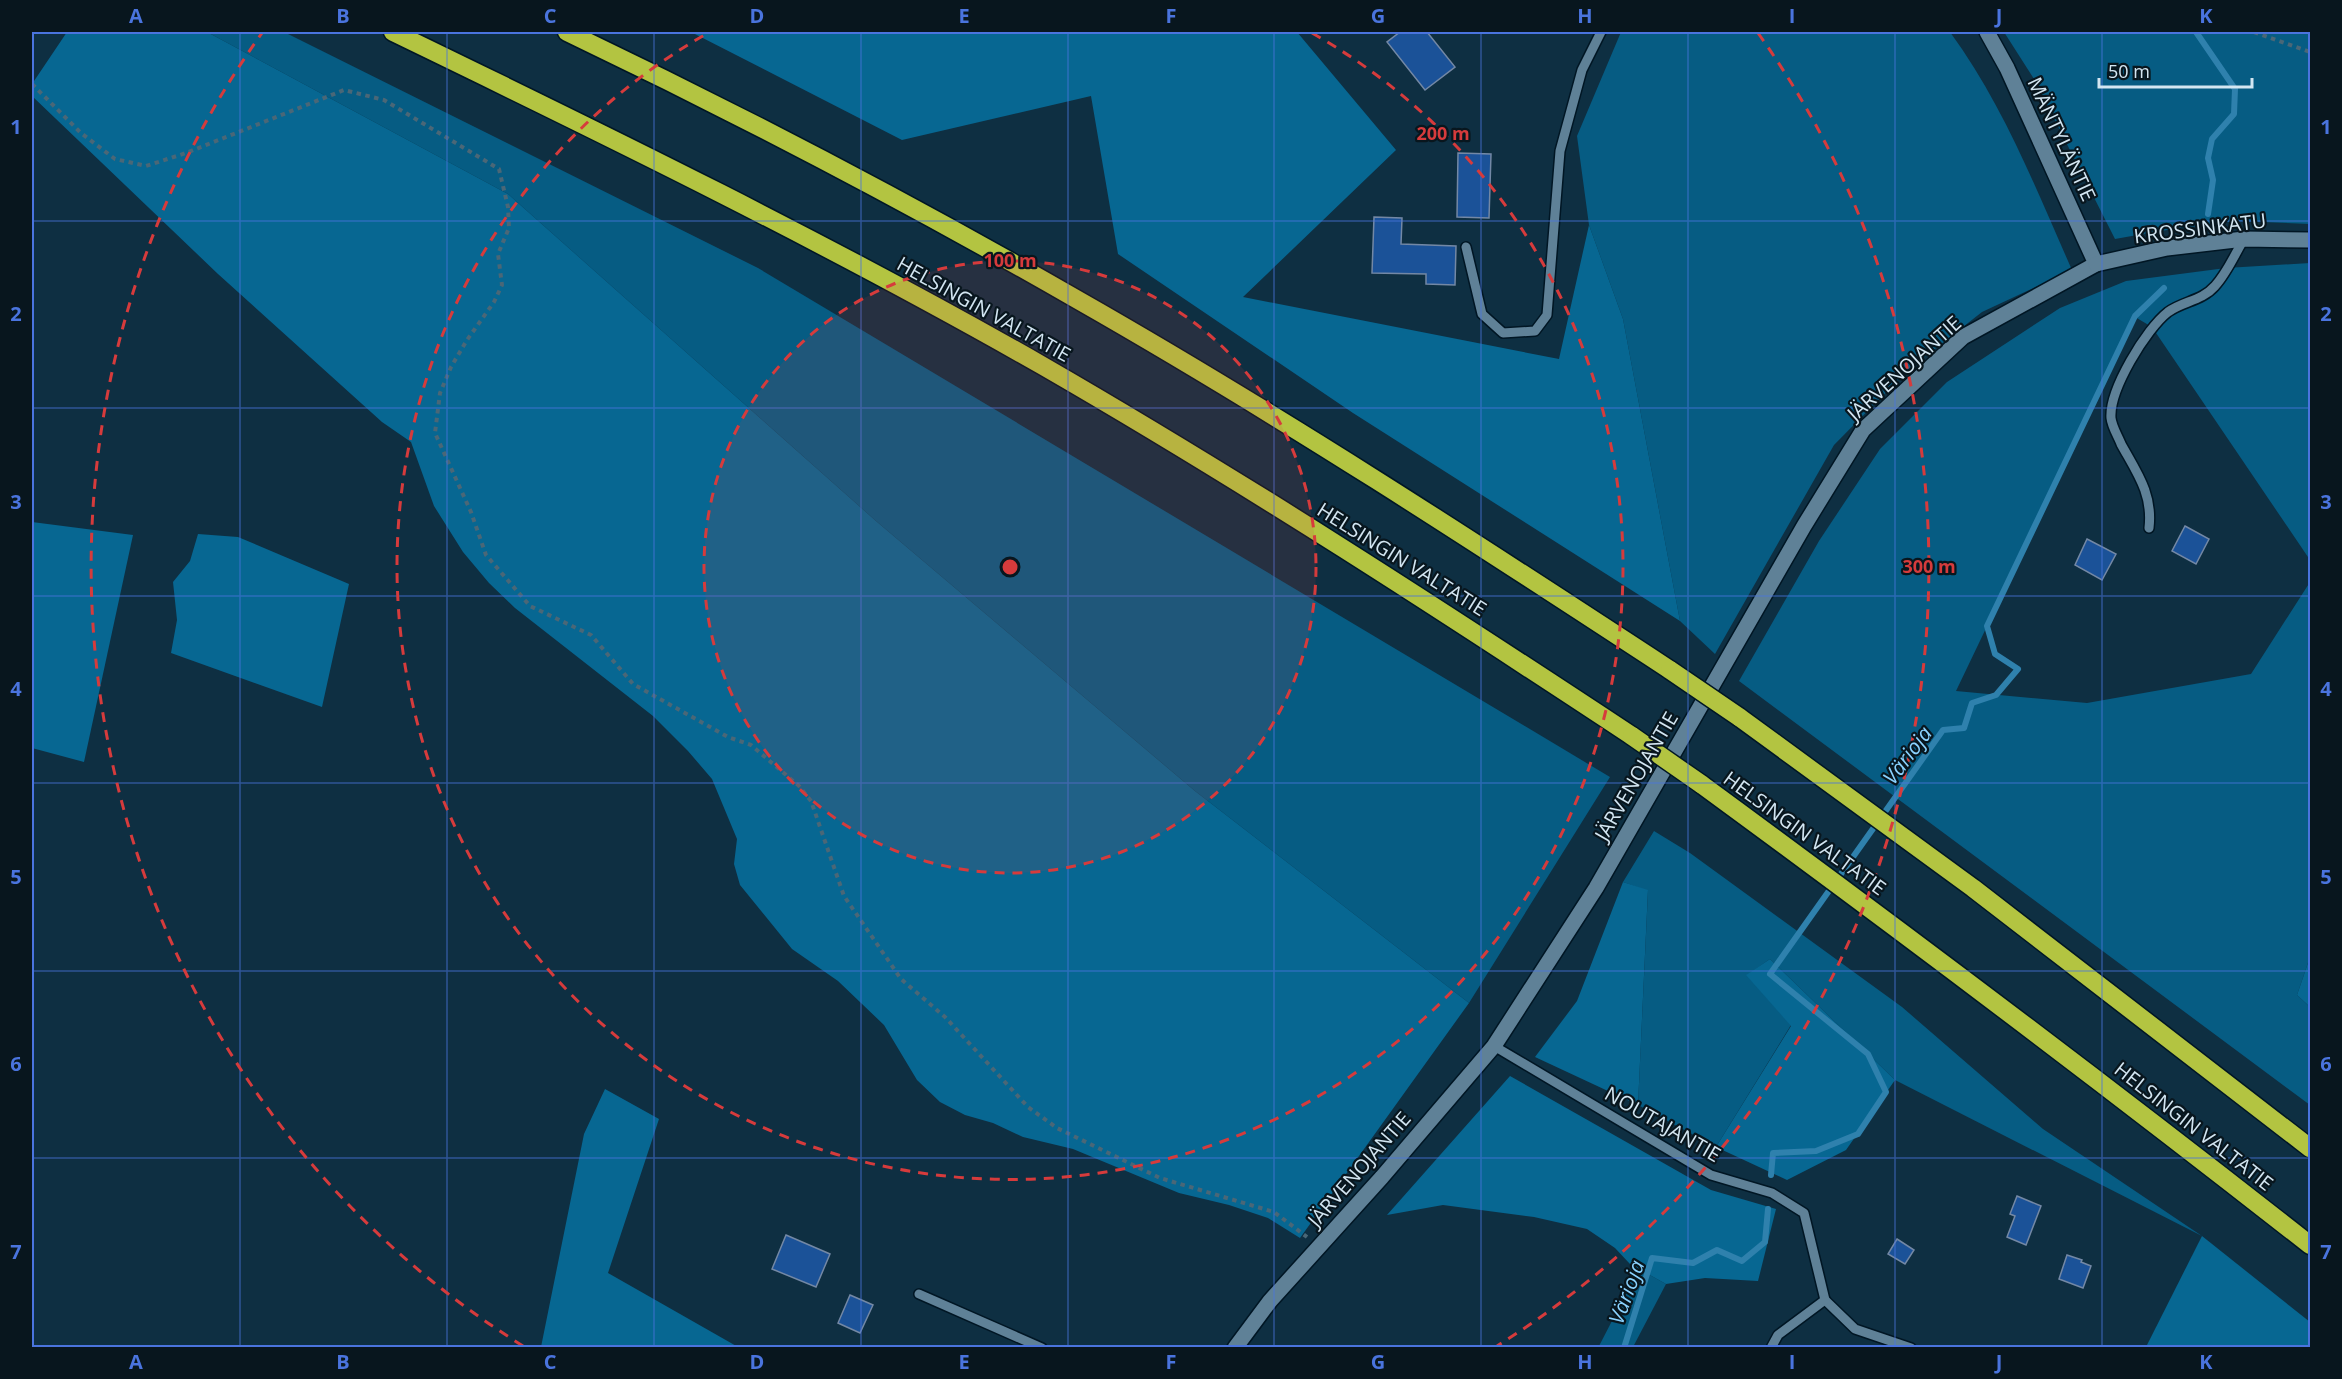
<svg xmlns="http://www.w3.org/2000/svg" width="2342" height="1379" viewBox="0 0 2342 1379" font-family="'Open Sans',sans-serif">
<rect width="100%" height="100%" fill="#0e2f42"/>
<g fill="#065c83">
<polygon points="207,32 284,32 758,268 1610,777 1469,1003 1195,791 876,521 508,194"/>
<path d="M1621 32H1950C2003 104 2036 189 2072 270L1982 312 1908 370 1834 445 1715 654 1680 621 1623 319 1589 225 1577 136Z"/>
<polygon points="2004,32 2310,32 2310,224 2235,221 2160,231 2115,239 2034,79"/>
<polygon points="2310,263 2310,560 2152,327 2135,317 1956,691 2087,703 2251,674 2310,582 2310,957 2297,995 2310,1007 2310,1105 1739,681 1819,541 1880,449 1947,382 2060,308 2126,281 2226,268"/>
<polygon points="1654,831 1690,853 1902,1007 2043,1129 2202,1236 1895,1080 1770,959 1747,975 1791,1025 1716,1147 1638,1105 1648,891 1623,882"/>
<polygon points="1630,1264 1666,1284 1633,1347 1598,1348 1630,1286"/>
</g>
<g fill="#076792">
<polygon points="67,32 207,32 508,194 876,521 1195,791 1469,1003 1300,1238 1268,1218 1229,1205 1179,1193 1073,1149 1023,1137 993,1123 965,1115 940,1102 917,1080 884,1025 838,981 792,949 740,885 734,864 737,839 712,779 688,751 653,716 515,608 489,583 463,552 434,506 411,442 382,422 218,274 32,96 32,84"/>
<polygon points="691,32 1297,32 1396,150 1243,297 1559,359 1589,225 1623,319 1680,621 1353,413 1118,254 1091,96 902,140"/>
<polygon points="32,522 133,535 84,762 32,748"/>
<polygon points="198,534 238,537 349,584 322,707 171,653 177,620 173,582 190,561"/>
<polygon points="1623,882 1648,890 1638,1105 1535,1057 1577,1001"/>
<polygon points="2310,957 2310,1007 2297,995"/>
<polygon points="1770,959 1895,1080 1846,1150 1787,1180 1716,1147 1791,1026 1746,975"/>
<polygon points="1510,1076 1711,1190 1776,1209 1758,1281 1705,1278 1666,1284 1630,1264 1615,1248 1587,1229 1534,1217 1443,1205 1387,1215"/>
<polygon points="605,1089 659,1119 608,1273 738,1347 541,1347 584,1134"/>
<polygon points="2202,1236 2310,1322 2310,1347 2146,1347"/>
</g>
<g fill="none" stroke-linecap="round" stroke-linejoin="round">
<g stroke="#2f81ad" stroke-width="6">
<polyline points="2196,32 2235,89 2234,114 2212,139 2208,158 2213,180 2208,214"/>
<polyline points="1771,1175 1773,1153 1816,1151 1858,1134 1886,1092 1868,1054 1770,974 1943,730 1964,728 1972,703 1996,695 2018,669 1995,654 1987,626 2135,316 2164,288"/>
<polyline points="1624,1348 1652,1258 1693,1263 1717,1250 1742,1261 1765,1242 1768,1209"/>
</g>
</g>
<g fill="#1b5298" stroke="#7388a5" stroke-width="1.5">
<polygon points="1400,32 1427,32 1455,67 1425,90 1387,42"/>
<polygon points="1458,153 1491,154 1489,218 1457,217"/>
<polygon points="1374,217 1402,218 1401,244 1456,246 1455,285 1426,284 1426,274 1372,273"/>
<polygon points="2185,526 2209,539 2196,564 2172,551"/>
<polygon points="2087,539 2116,554 2102,580 2075,565"/>
<polygon points="2017,1196 2041,1206 2026,1245 2007,1237 2015,1216 2010,1214"/>
<polygon points="786,1235 830,1254 816,1287 772,1269"/>
<polygon points="1897,1239 1914,1250 1905,1264 1888,1254"/>
<polygon points="2067,1255 2082,1260 2081,1262 2091,1266 2083,1288 2059,1279"/>
<polygon points="850,1295 873,1305 860,1333 838,1323"/>
</g>
<g fill="none" stroke-linecap="round" stroke-linejoin="round">
<defs>
<g id="service">
<polyline points="1466,247 1482,314 1503,333 1535,331 1547,315 1560,151 1582,70 1601,32"/>
<path d="M2149 528C2153 494 2137 473 2121 444 2118 436 2112 427 2111 418 2109 390 2146 329 2168 312 2183 301 2202 301 2215 286 2227 273 2235 254 2244 239"/>
<polyline points="1494,1046 1711,1175 1772,1193 1804,1213 1825,1300"/>
<polyline points="919,1294 1042,1348"/>
<polyline points="1825,1300 1855,1329 1911,1348"/>
<polyline points="1771,1348 1778,1335 1825,1300"/>
</g>
<polyline id="minor" points="1235,1348 1270,1301 1382,1177 1494,1046 1596,888 1804,526 1863,430 1963,337 2096,264 2007,68 1987,32"/>
<polyline id="tertiary" points="2096,264 2167,248 2244,239 2310,240"/>
<g id="motorway">
<path d="M393 32C612 138 831 245 1043 366 1244 482 1438 608 1632 736"/>
<path d="M567 32C741 115 911 204 1078 300 1280 415 1476 543 1670 670"/>
<polyline points="1739,717 1973,888 2310,1148"/>
<path d="M1701 784C1907 935 2110 1088 2310 1245"/>
</g>
</defs>
<use href="#service" stroke="#001624" stroke-width="12"/>
<use href="#minor" stroke="#001624" stroke-width="18"/>
<use href="#tertiary" stroke="#001624" stroke-width="18"/>
<use href="#motorway" stroke="#001624" stroke-width="21"/>
<g stroke="#4a6777" stroke-width="4" stroke-dasharray="4.5 4.5" stroke-linecap="butt">
<polyline points="2254,32 2310,52"/>
<polyline points="32,84 81,133 115,159 146,166 186,153 344,90 384,100 499,169 508,207 509,228 498,254 502,285 494,302 467,340 451,367 440,393 435,433 471,512 486,555 530,606 591,635 633,684 728,737 751,745 799,786 811,801 844,896 901,979 945,1017 1028,1107 1057,1128 1160,1178 1274,1212 1307,1237"/>
</g>
<use href="#service" stroke="#5f8197" stroke-width="9"/>
<use href="#minor" stroke="#5f8197" stroke-width="15"/>
<use href="#tertiary" stroke="#5f8197" stroke-width="15"/>
<use href="#motorway" stroke="#b3c441" stroke-width="18"/>
<defs>
<g id="motorway-bridge">
<polyline points="1670,670 1739,717"/>
<polyline points="1632,736 1701,784"/>
</g>
</defs>
<use href="#motorway-bridge" stroke="#001624" stroke-width="21" stroke-linecap="butt"/>
<use href="#motorway-bridge" stroke="#b3c441" stroke-width="18"/>
</g>
<path fill="none" stroke="#4a74de" stroke-width="1.5" stroke-opacity="0.55" d="M240 32V1348M447 32V1348M654 32V1348M861 32V1348M1068 32V1348M1274 32V1348M1481 32V1348M1688 32V1348M1895 32V1348M2102 32V1348M32 221H2310M32 408H2310M32 596H2310M32 783H2310M32 971H2310M32 1158H2310"/>
<circle cx="1010" cy="567" r="306" fill="#d63b3c" fill-opacity=".12"/>
<g fill="none" stroke="#d63b3c" stroke-width="3" stroke-dasharray="10 8">
<circle cx="1010" cy="567" r="306"/>
<path d="M1312 33A613 613 0 1 1 708 33"/>
<path d="M523 1346A919 919 0 0 1 262 33M1758 33A919 919 0 0 1 1497 1346"/>
</g>
<g text-anchor="middle" dominant-baseline="central" stroke-width="4.5" stroke-linejoin="round" paint-order="stroke">
<g font-size="20" fill="#d3e6f2" stroke="#08161e">
<text transform="translate(2062 139) rotate(65)">MÄNTYLÄNTIE</text>
<text transform="translate(2200 228) rotate(-7)">KROSSINKATU</text>
<text transform="translate(984 309) rotate(29)">HELSINGIN VALTATIE</text>
<text transform="translate(1904 368) rotate(-42)">JÄRVENOJANTIE</text>
<text transform="translate(1402 559) rotate(32)">HELSINGIN VALTATIE</text>
<text transform="translate(1636 776) rotate(-60)">JÄRVENOJANTIE</text>
<text transform="translate(1805 833) rotate(36)">HELSINGIN VALTATIE</text>
<text transform="translate(1663 1124) rotate(30)">NOUTAJANTIE</text>
<text transform="translate(2194 1126) rotate(38)">HELSINGIN VALTATIE</text>
<text transform="translate(1359 1169) rotate(-49)">JÄRVENOJANTIE</text>
</g>
<g font-size="21" font-style="italic" fill="#8ad2fe" stroke="#08161e">
<text transform="translate(1907 755) rotate(-53)">Värioja</text>
<text transform="translate(1626 1292) rotate(-70)">Värioja</text>
</g>
</g>
<circle cx="1010" cy="567" r="9" fill="#d63b3c" stroke="#08161e" stroke-width="3"/>
<g font-size="18" text-anchor="middle" font-weight="bold" fill="#d63b3c" stroke="#08161e" stroke-width="4.5" stroke-linejoin="round" paint-order="stroke">
<text x="1443" y="140">200 m</text>
<text x="1010" y="267">100 m</text>
<text x="1929" y="573">300 m</text>
</g>
<rect width="2342" height="1379" fill="none" stroke="#08161e" stroke-width="66"/>
<path d="M2099 78v9h153v-9" fill="none" stroke="#d3e6f2" stroke-width="3"/>
<text x="2108" y="78" font-size="18" fill="#d3e6f2" stroke="#08161e" stroke-width="4.5" paint-order="stroke">50 m</text>
<rect x="33" y="33" width="2276" height="1313" fill="none" stroke="#4a74de" stroke-width="2"/>
<g font-size="20" text-anchor="middle" font-weight="bold" fill="#4a74de">
<text x="136" y="23">A</text>
<text x="343" y="23">B</text>
<text x="550" y="23">C</text>
<text x="757" y="23">D</text>
<text x="964" y="23">E</text>
<text x="1171" y="23">F</text>
<text x="1378" y="23">G</text>
<text x="1585" y="23">H</text>
<text x="1792" y="23">I</text>
<text x="1999" y="23">J</text>
<text x="2206" y="23">K</text>
<text x="16" y="134">1</text>
<text x="2326" y="134">1</text>
<text x="16" y="321">2</text>
<text x="2326" y="321">2</text>
<text x="16" y="509">3</text>
<text x="2326" y="509">3</text>
<text x="16" y="696">4</text>
<text x="2326" y="696">4</text>
<text x="16" y="884">5</text>
<text x="2326" y="884">5</text>
<text x="16" y="1071">6</text>
<text x="2326" y="1071">6</text>
<text x="16" y="1259">7</text>
<text x="2326" y="1259">7</text>
<text x="136" y="1369">A</text>
<text x="343" y="1369">B</text>
<text x="550" y="1369">C</text>
<text x="757" y="1369">D</text>
<text x="964" y="1369">E</text>
<text x="1171" y="1369">F</text>
<text x="1378" y="1369">G</text>
<text x="1585" y="1369">H</text>
<text x="1792" y="1369">I</text>
<text x="1999" y="1369">J</text>
<text x="2206" y="1369">K</text>
</g>
</svg>
